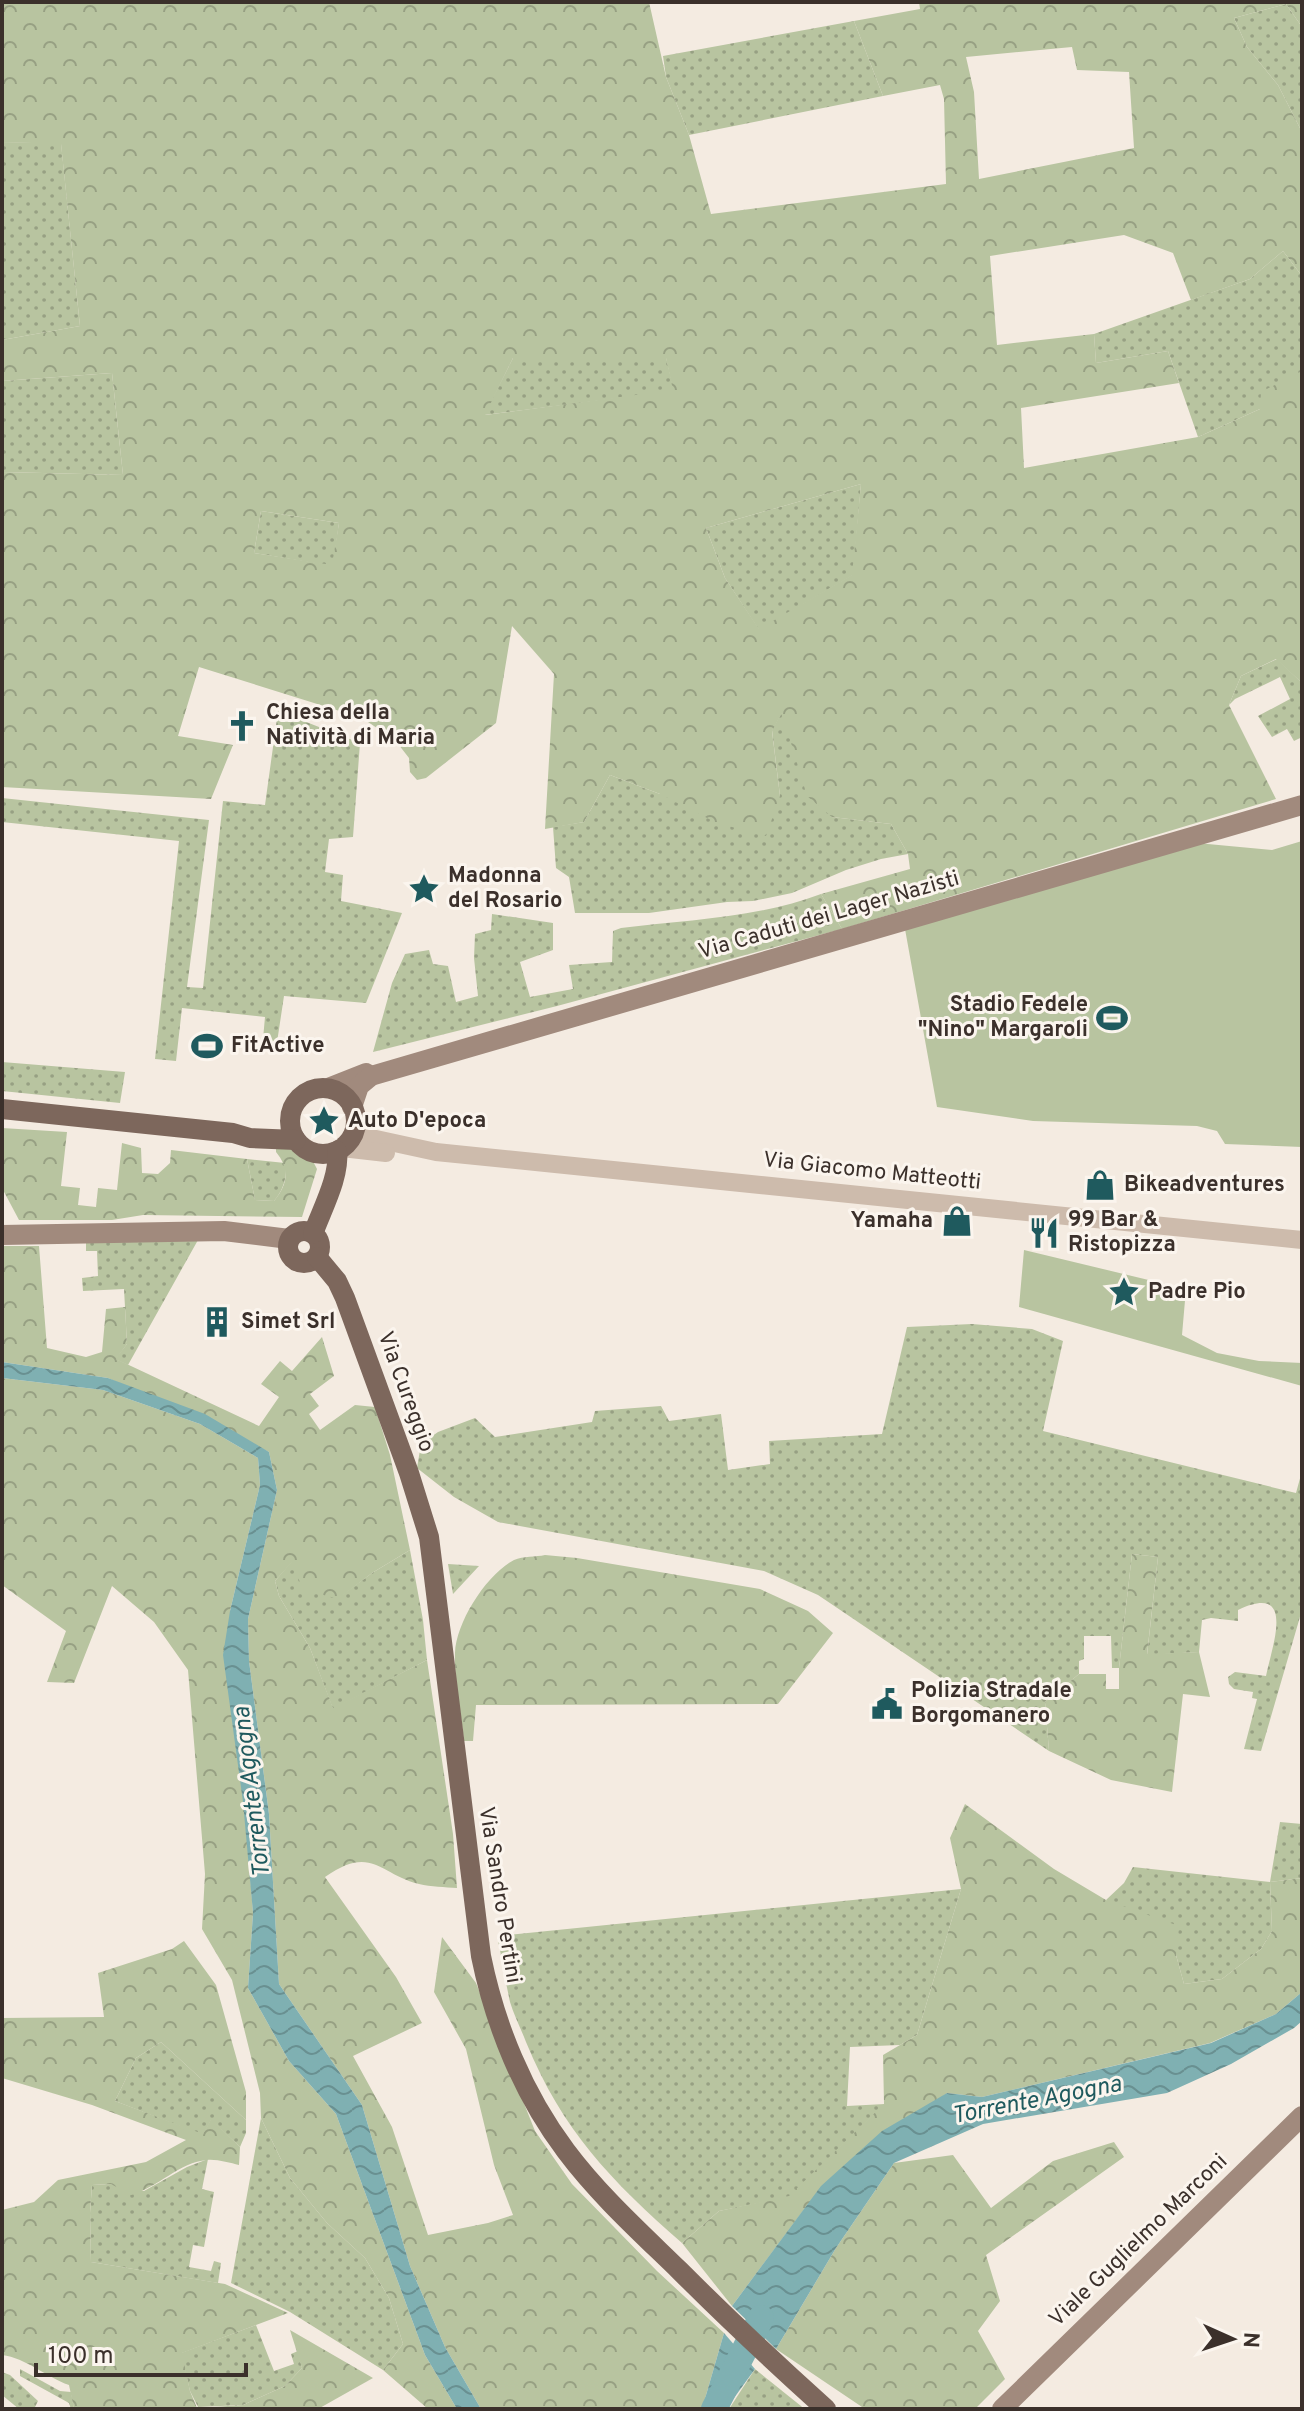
<svg xmlns="http://www.w3.org/2000/svg" width="1304" height="2411" viewBox="0 0 1304 2411" font-family="Overpass,sans-serif">
<defs>
<pattern id="grass-dots" width="8" height="8" patternUnits="userSpaceOnUse" patternTransform="scale(2)"><rect width="8" height="8" fill="#b8c4a0"/><path d="M2 2h.1M6 6h.1" fill="none" stroke="#97a083" stroke-width="1.8" stroke-linecap="round"/></pattern>
<pattern id="forest-crowns" width="20" height="18" patternUnits="userSpaceOnUse" patternTransform="scale(2)"><rect width="20" height="18" fill="#b8c4a0"/><path d="M2 6a3 3 0 1 1 6 0M12 15a3 3 0 1 1 6 0" fill="none" stroke="#97a083"/></pattern>
<pattern id="water-waves" width="16" height="10" patternUnits="userSpaceOnUse" patternTransform="scale(2)"><rect width="16" height="10" fill="#7fb0b2"/><path d="M0 5q4-4 8 0t8 0" fill="none" stroke="#699091"/></pattern>
</defs>
<rect width="100%" height="100%" fill="#f4ebe1"/>
<g fill="url(#grass-dots)">
<polygon points="1286,4 1302,27 1302,132 1278,85 1247,47 1234,18"/>
<polygon points="854,21 883,96 689,135 666,77 663,56"/>
<polygon points="2,142 61,143 80,326 2,340"/>
<polygon points="1283,251 1302,276 1302,371 1260,409 1198,437 1168,351 1096,363 1094,334 1250,279"/>
<polygon points="666,357 674,391 484,415 513,358"/>
<polygon points="112,373 123,475 2,472 2,381"/>
<polygon points="861,484 853,575 759,630 725,578 706,528"/>
<polygon points="261,511 339,523 333,566 254,553"/>
<polygon points="1277,659 1302,683 1302,737 1294,741 1287,729 1272,737 1258,716 1290,699 1280,677 1235,699 1229,705 1241,676"/>
<polygon points="278,711 360,743 353,837 329,839 325,872 343,875 341,901 402,913 366,1003 284,996 276,1049 262,1050 265,1017 182,1008 176,1061 155,1059 179,841 2,822 2,798 209,820 187,987 203,988 223,801 265,805"/>
<polygon points="782,712 832,817 891,824 908,854 881,859 846,870 792,893 753,901 727,902 649,913 575,913 569,877 556,868 553,827 584,822 610,775 660,794 780,796 772,730"/>
<path d="M821 894 842 929 557 1006 373 1052 392 983 405 954 429 950 433 964 448 966 456 1002 478 996 474 958 475 934 491 930 492 914 553 923V950L520 962 530 997 573 989 569 965 612 962 613 931 621 928C687 920 758 918 821 894Z"/>
<polygon points="2,1062 125,1072 120,1103 2,1091"/>
<path d="M247 1159 285 1163C288 1176 283 1191 274 1201L255 1200Z"/>
<polygon points="198,1240 128,1365 115,1359 127,1344 124,1289 83,1291 82,1278 98,1276 97,1251 86,1251 86,1242"/>
<path d="M972 1324 1032 1329 1063 1341 1043 1431 1296 1493 1302 1471V1610L1261 1751 1244 1749 1257 1699 1252 1698 1253 1692 1234 1689 1229 1684 1228 1677 1235 1672 1266 1676C1272 1646 1297 1582 1238 1610V1621L1211 1618 1202 1620 1199 1652 1147 1655 1158 1557 1132 1554 1119 1668H1112L1111 1636H1084V1659L1079 1661V1674L1045 1702 1049 1751 818 1595 764 1571 498 1522 454 1497 417 1468 421 1444 438 1432 475 1418 495 1437 592 1422 595 1411 661 1406 669 1421 721 1414 728 1470 770 1464 769 1441 882 1434 907 1327Z"/>
<polygon points="410,1550 423,1620 427,1660 333,1709 310,1648 279,1596 275,1581 293,1560 338,1598 372,1573"/>
<polygon points="448,1564 479,1566 453,1594"/>
<polygon points="1280,1822 1302,1824 1302,1878 1270,1882 1272,1931 1261,1949 1222,1979 1184,1984 1176,1955 1106,1900 1124,1883 1133,1867 1270,1882"/>
<path d="M961 1889 917 2035 900 2045 850 2047 847 2106 885 2104 789 2197 719 2211 682 2243C611 2181 562 2130 526 2042 521 2029 514 2015 510 2002 505 1980 502 1958 497 1936Z"/>
<polygon points="161,2042 246,2120 246,2133 240,2147 211,2120 203,2135 115,2101 136,2058"/>
<polygon points="261,2118 290,2178 327,2223 365,2258 389,2298 403,2344 383,2370 290,2312 231,2283"/>
<polygon points="208,2159 202,2189 214,2192 204,2247 193,2245 189,2267 211,2271 214,2261 221,2263 218,2283 91,2262 90,2213 92,2185 111,2184 144,2191 187,2167"/>
<polygon points="256,2325 274,2371 294,2364 291,2354 298,2351 302,2368 285,2386 243,2405 198,2407 190,2391 181,2353"/>
<polygon points="20,2369 60,2391 71,2392 74,2409 71,2409 69,2403 20,2376"/>
<polygon points="755,2369 801,2406 804,2409 729,2409"/>
<polygon points="2,2372 10,2375 38,2401 34,2409 19,2409 2,2395"/>
</g>
<g fill="url(#forest-crowns)" fill-rule="evenodd">
<path d="M2 2H649L666 77 689 135 711 214 946 184 944 99 940 85 883 96 854 21 920 9 919 2H1302V27L1286 4 1234 18 1247 47 1278 85 1302 132V276L1283 251 1250 279 1191 300 1173 253 1124 235 990 256 997 345 1094 334 1096 363 1168 351 1179 383 1021 408 1024 468 1198 437 1260 409 1261 392 1302 371V683L1276 659 1241 676 1229 705 1276 799 842 929 821 894 910 869 908 854 891 824 832 817 807 796 782 713 772 731 780 796 766 836 717 823 660 794 610 775 584 822 545 829 554 674 512 626 496 723 426 778 417 780 410 772 409 758 395 740 362 718 199 667 178 736 233 745 211 799 2 787V472L123 475 112 373 2 381V340L80 326 61 144 2 142ZM1072 47 1077 70 1129 72 1134 148 979 179 974 92 966 57ZM513 358H666L673 390 485 415ZM861 484 852 575 759 629 725 578 706 528ZM261 511 339 523 332 565 254 553Z"/>
<path d="M2 1128 67 1132 61 1186 80 1188 78 1205 96 1207 98 1188 117 1190 122 1143 141 1148 142 1173 158 1174 170 1163 171 1150 247 1159 255 1200 274 1201C288 1184 290 1169 276 1152V1147C299 1148 307 1147 317 1169L302 1217 143 1215 112 1220H19L2 1188Z"/>
<path d="M2 1246H39L47 1348 86 1357 102 1352 106 1309 125 1307 127 1344 116 1359 259 1426 279 1397 261 1384 280 1361 292 1371 322 1337 334 1376 310 1394 319 1406 309 1414 320 1430 355 1405 375 1407 390 1455 410 1550 372 1573 338 1599 302 1589 293 1561 275 1581 279 1596 310 1648 333 1708 427 1660 453 1834 457 1888C445 1887 431 1887 419 1884 379 1874 372 1844 325 1877L396 1977 422 2023 353 2056 392 2127 428 2235 488 2223 513 2215 494 2165 466 2049 434 1992 442 1937 476 1983 535 2131 572 2184 657 2271 724 2333 702 2409H481L445 2347 410 2266 362 2105 279 1984 269 1814 249 1661 248 1619 277 1490 269 1452 108 1378 2 1362Z"/>
<polygon points="2,1378 103,1390 200,1424 258,1458 260,1485 230,1611 253,1913 248,1988 289,2061 336,2114 425,2355 457,2409 428,2409 383,2370 403,2344 389,2298 365,2258 327,2223 290,2178 261,2118 260,2093 232,1980 202,1929 205,1874 188,1670 154,1622 112,1586 74,1683 47,1682 66,1631 2,1585"/>
<polygon points="1132,1554 1158,1557 1147,1654 1199,1652 1210,1697 1183,1694 1172,1792 1111,1780 1049,1751 1045,1702 1079,1674 1106,1674 1106,1689 1119,1689 1119,1668"/>
<path d="M545 1555 577 1558 760 1589 808 1611 833 1633 778 1704 476 1705 473 1741H464C461 1712 454 1681 455 1653 456 1622 487 1574 514 1560 523 1556 536 1557 545 1555Z"/>
<polygon points="965,1804 1054,1869 1106,1900 1179,1926 1176,1955 1184,1984 1222,1979 1261,1949 1272,1931 1270,1882 1302,1878 1302,1992 1276,2014 1210,2043 982,2097 947,2093 808,2204 732,2306 682,2243 719,2211 789,2196 884,2104 883,2055 917,2035 961,1889 950,1838"/>
<path d="M184 1941 216 1985 246 2092V2120L161 2042 136 2058 115 2101 203 2134 211 2119 240 2147 239 2165C230 2163 217 2159 207 2160 180 2162 157 2188 131 2195L111 2184 92 2185 90 2213 91 2262 225 2284 288 2313 182 2353 190 2391 197 2408 243 2405 285 2386 302 2368 290 2330 373 2378 318 2409H74L69 2385C46 2377 26 2358 2 2355V2210L34 2202 58 2180 146 2162 186 2140 92 2105 2 2078V2018L104 2017 98 1973 172 1949Z"/>
<polygon points="1114,2142 1124,2157 986,2255 1000,2301 978,2331 1005,2379 975,2409 865,2409 776,2349 836,2248 894,2163 953,2155 991,2208 1053,2161"/>
</g>
<g fill="#b8c4a0">
<polygon points="1302,841 1302,1147 1225,1144 1217,1131 1197,1126 1033,1121 937,1107 905,929 1197,843 1272,850"/>
<polygon points="1024,1250 1186,1289 1182,1335 1217,1353 1259,1361 1302,1363 1302,1386 1019,1307"/>
</g>
<g fill="url(#water-waves)">
<polygon points="2,1362 108,1378 205,1414 269,1452 277,1490 248,1619 249,1661 269,1814 279,1984 362,2105 410,2266 445,2347 481,2409 457,2409 425,2355 336,2114 289,2061 248,1988 253,1913 243,1802 223,1655 230,1611 260,1485 258,1458 200,1424 103,1390 2,1378"/>
<polygon points="1302,1992 1302,2021 1294,2028 1231,2064 1167,2093 983,2124 894,2163 836,2248 776,2349 732,2306 821,2186 882,2131 947,2093 982,2097 1211,2043 1276,2014"/>
<polygon points="724,2333 755,2369 726,2409 702,2409"/>
</g>
<g fill="none" stroke-linecap="round" stroke-linejoin="round">
<polyline stroke="#7fb0b2" stroke-width="26" points="714,2409 761,2318"/>
<g stroke="#cdbbac" stroke-width="18">
<polyline points="353,1134 436,1152 1302,1240"/>
<polyline points="342,1148 386,1153"/>
</g>
<g stroke="#a18a7d" stroke-width="20">
<polyline points="328,1088 366,1073 371,1076"/>
<polyline points="352,1107 359,1086 371,1076 1302,805"/>
<polyline points="2,1235 224,1231 289,1239"/>
<polyline points="1002,2409 1302,2116"/>
</g>
<g stroke="#7d675c" stroke-width="20">
<circle cx="323" cy="1121" r="33"/>
<polyline points="2,1109 233,1133 250,1138 296,1140"/>
<circle cx="304" cy="1247" r="16"/>
<path d="M313 1234C322 1209 340 1177 337 1151"/>
<path d="M317 1257 337 1281 345 1298 409 1473 429 1537 481 1956C495 2025 523 2094 566 2151 599 2195 640 2232 679 2270 727 2318 776 2364 826 2409"/>
</g>
</g>
<defs>
<symbol id="church-bare" viewBox="-9 -9 18 18"><path d="M-1.2-6h2.4v3.5h3.3v2.4h-3.3V6h-2.4V-.1h-3.3v-2.4h3.3Z" fill="#1f5a5e" stroke="#fbf5ee" stroke-width="2.5" paint-order="stroke"/></symbol>
<symbol id="sight-bare" viewBox="-9 -9 18 18"><path d="M0-6L1.8-2.2L6-1.7L2.9 1.2L3.7 5.4L0 3.3L-3.7 5.4L-2.9 1.2L-6-1.7L-1.8-2.2Z" fill="#1f5a5e" stroke="#fbf5ee" stroke-width="2.5" paint-order="stroke"/></symbol>
<symbol id="stadium-bare" viewBox="-9 -9 18 18"><path d="M0-5a6.5 5 0 1 0 0 10a6.5 5 0 1 0 0-10ZM-3.5-1.8h7v3.6h-7Z" fill="#1f5a5e" stroke="#fbf5ee" stroke-width="2.5" paint-order="stroke"/></symbol>
<symbol id="shop-bare" viewBox="-9 -9 18 18"><path d="M-5-2.5h2.3a2.7 3.5 0 0 1 5.4 0H5L5.5 6h-11ZM-1.5-2.5h3a1.5 2.3 0 0 0-3 0Z" fill="#1f5a5e" stroke="#fbf5ee" stroke-width="2.5" paint-order="stroke"/></symbol>
<symbol id="restaurant-bare" viewBox="-9 -9 18 18"><path d="M-5-6h1v4h1v-4h1v4h1v-4h1v5L-1.5 .5V6h-2V.5L-5-1ZM5-6V6H3V1.5H1.5Q1.5-4 5-6Z" fill="#1f5a5e" stroke="#fbf5ee" stroke-width="2.5" paint-order="stroke"/></symbol>
<symbol id="building-bare" viewBox="-9 -9 18 18"><path d="M-4-6H4V6H1V3H-1V6H-4ZM-2.5-4.3h1.7v1.8h-1.7ZM.8-4.3h1.7v1.8H.8ZM-2.5-1h1.7V.8h-1.7ZM.8-1h1.7V.8H.8Z" fill="#1f5a5e" stroke="#fbf5ee" stroke-width="2.5" paint-order="stroke"/></symbol>
<symbol id="civic-bare" viewBox="-9 -9 18 18"><path d="M-.6-6.5H3V-4.5H.6V-3L4-1V1h2V6H-6V1h2V-1L-.6-3ZM-1.2 2.5V6h2.4V2.5Z" fill="#1f5a5e" stroke="#fbf5ee" stroke-width="2.5" paint-order="stroke"/></symbol>
</defs>
<g fill-rule="evenodd">
<use href="#church-bare" x="220" y="704" width="44" height="44"/>
<use href="#sight-bare" x="402" y="867" width="44" height="44"/>
<use href="#stadium-bare" x="1090" y="996" width="44" height="44"/>
<use href="#stadium-bare" x="185" y="1024" width="44" height="44"/>
<use href="#sight-bare" x="302" y="1099" width="44" height="44"/>
<use href="#shop-bare" x="1078" y="1163" width="44" height="44"/>
<use href="#shop-bare" x="935" y="1199" width="44" height="44"/>
<use href="#restaurant-bare" x="1022" y="1211" width="44" height="44"/>
<use href="#sight-bare" x="1102" y="1270" width="44" height="44"/>
<use href="#building-bare" x="195" y="1300" width="44" height="44"/>
<use href="#civic-bare" x="865" y="1682" width="44" height="44"/>
</g>
<g text-anchor="middle" dominant-baseline="central" stroke-width="6" stroke-linejoin="round" paint-order="stroke">
<g font-size="22" font-weight="bold" fill="#3b302b" stroke="#fbf5ee" text-anchor="start">
<text x="266" y="713">Chiesa della<tspan x="266" dy="25">Natività di Maria</tspan></text>
<text x="448" y="876">Madonna<tspan x="448" dy="25">del Rosario</tspan></text>
<text x="1088" y="1005" text-anchor="end">Stadio Fedele<tspan x="1088" dy="25">"Nino" Margaroli</tspan></text>
<text x="231" y="1046">FitActive</text>
<text x="348" y="1121">Auto D'epoca</text>
<text x="1124" y="1185">Bikeadventures</text>
<text x="1068" y="1220">99 Bar &amp;<tspan x="1068" dy="25">Ristopizza</tspan></text>
<text x="933" y="1221" text-anchor="end">Yamaha</text>
<text x="1148" y="1292">Padre Pio</text>
<text x="241" y="1322">Simet Srl</text>
<text x="911" y="1691">Polizia Stradale<tspan x="911" dy="25">Borgomanero</tspan></text>
</g>
<g font-size="22" fill="#3b302b" stroke="#fbf5ee">
<text transform="translate(829 916) rotate(-16)">Via Caduti dei Lager Nazisti</text>
<text transform="translate(872 1172) rotate(6)">Via Giacomo Matteotti</text>
<text transform="translate(405 1392) rotate(70)">Via Cureggio</text>
<text transform="translate(499 1895) rotate(81)">Via Sandro Pertini</text>
<text transform="translate(1139 2241) rotate(-44)">Viale Guglielmo Marconi</text>
</g>
<g font-size="24" font-style="italic" fill="#1f5a5e" stroke="#fbf5ee">
<text transform="translate(253 1792) rotate(-97)">Torrente Agogna</text>
<text transform="translate(1037 2101) rotate(-11)">Torrente Agogna</text>
</g>
</g>
<rect width="1304" height="2411" fill="none" stroke="#3b302b" stroke-width="8"/>
<g transform="translate(1232 2339) rotate(93)" stroke="#fbf5ee" stroke-width="6" paint-order="stroke">
<path d="M0-6L14 30L0 20L-14 30Z" fill="#3b302b"/>
<text y="-12" font-size="22" font-weight="bold" text-anchor="middle" fill="#3b302b">N</text>
</g>
<path d="M36 2363v12h210v-12" fill="none" stroke="#3b302b" stroke-width="4"/>
<text x="48" y="2363" font-size="24" fill="#3b302b" stroke="#fbf5ee" stroke-width="6" paint-order="stroke">100 m</text>
</svg>
